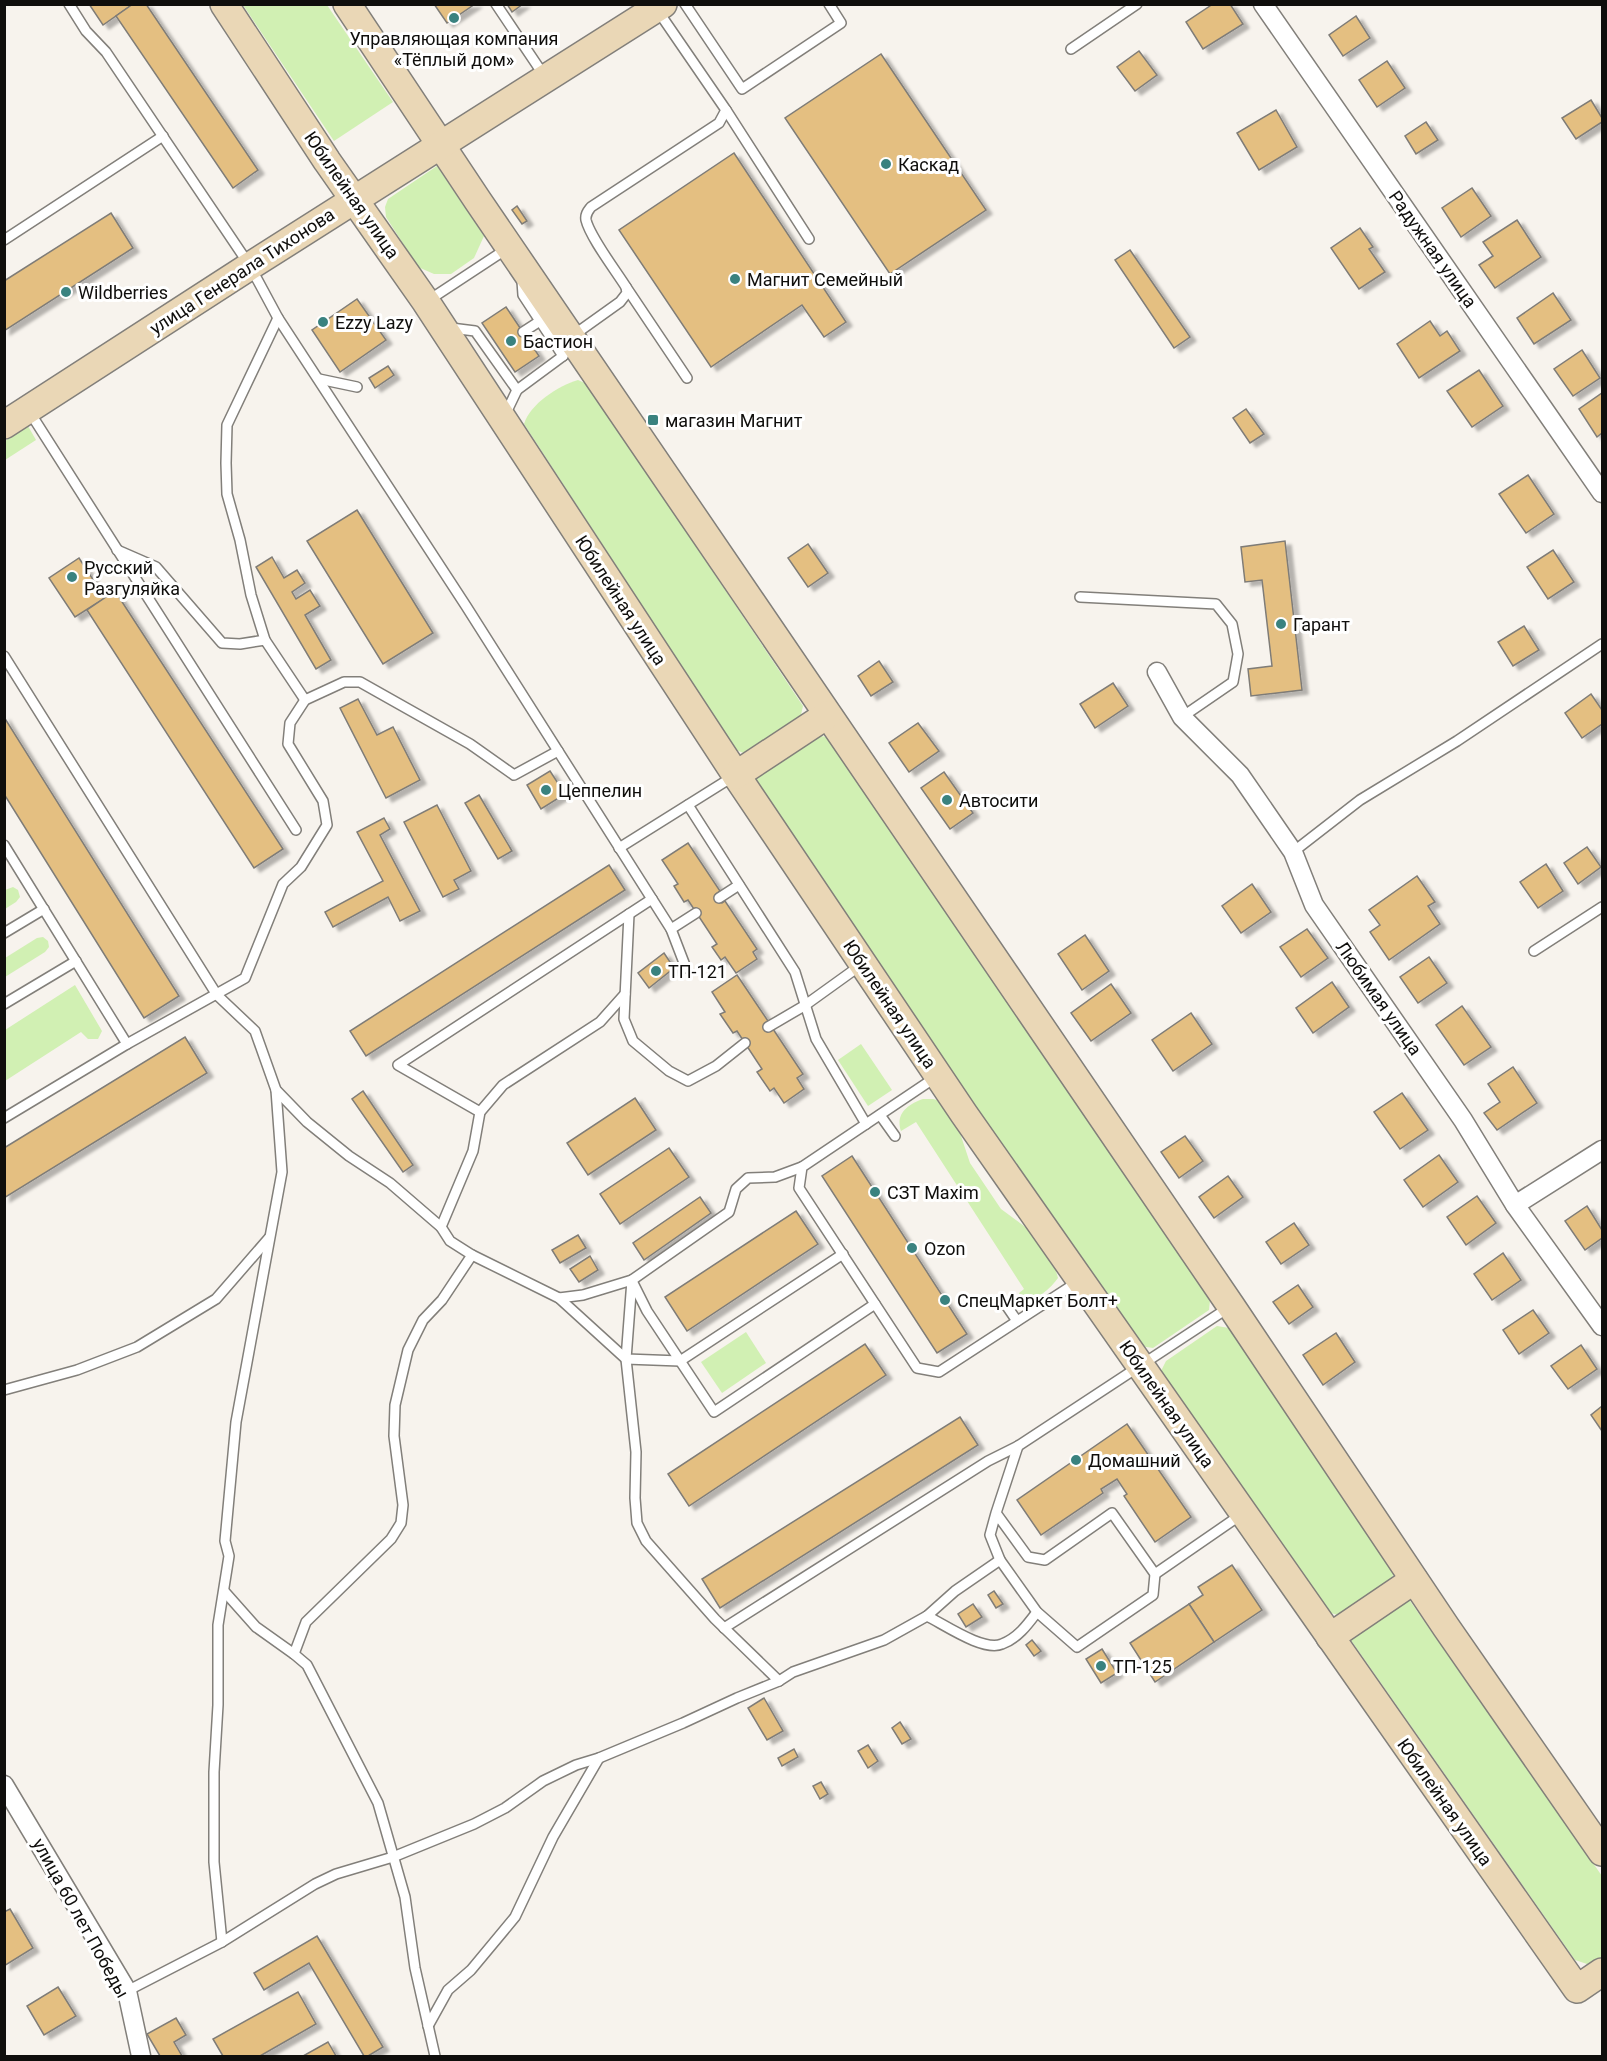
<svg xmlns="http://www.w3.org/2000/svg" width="1607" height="2061" viewBox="0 0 1607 2061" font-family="Roboto,sans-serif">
<defs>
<filter id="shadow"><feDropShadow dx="6" dy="4" stdDeviation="1.5" flood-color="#0004"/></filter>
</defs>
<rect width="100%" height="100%" fill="#f7f3ed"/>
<g fill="#d1f0b3">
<polygon points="243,5 327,5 393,102 334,141"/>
<polygon points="437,166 484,236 474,258 451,274 434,274 418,267 386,217 385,207 388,199"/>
<path d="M578 380 587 384 803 706 800 719 746 754 736 750 524 424C530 404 558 386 578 380Z"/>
<polygon points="28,426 36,440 5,460 5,441"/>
<polygon points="812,735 828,737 1210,1300 1209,1310 1153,1348 1140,1346 756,785 758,771"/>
<polygon points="13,887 18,890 20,897 16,902 5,909 5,890"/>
<polygon points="43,937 48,941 49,947 45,952 5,977 5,958 37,938"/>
<polygon points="75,985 102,1031 98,1039 88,1039 81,1032 5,1081 5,1030"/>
<polygon points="861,1044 892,1090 868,1106 838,1060"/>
<path d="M923 1099H933L937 1100 960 1133 970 1163 1001 1209 1028 1229 1056 1271 1058 1278C1051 1288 1037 1300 1025 1302L1020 1299 1019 1293 1024 1289 916 1122 901 1131C895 1114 908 1104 923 1099Z"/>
<polygon points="1217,1326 1229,1328 1394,1571 1391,1582 1341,1616 1331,1613 1164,1379 1161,1371 1166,1361"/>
<polygon points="746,1332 766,1363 722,1393 701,1362"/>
<polygon points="1408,1598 1602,1876 1602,1956 1590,1965 1575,1960 1348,1636"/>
</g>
<g fill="#e4bf81" stroke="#7f7c77" stroke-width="1.5" filter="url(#shadow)">
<polygon points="89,4 133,4 103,25"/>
<polygon points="133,4 146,4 258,170 233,188 116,16"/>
<polygon points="434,4 475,4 447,23"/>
<polygon points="507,4 523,4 512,12"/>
<polygon points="1213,4 1230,4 1243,24 1203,49 1186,22"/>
<polygon points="1356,16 1370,38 1343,56 1329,35"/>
<polygon points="1139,51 1157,75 1135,91 1117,67"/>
<polygon points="881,54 986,210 890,274 785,118"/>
<polygon points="1387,61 1405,88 1377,107 1359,80"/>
<polygon points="1591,100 1602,118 1602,122 1576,139 1562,118"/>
<polygon points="1276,110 1297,147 1259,170 1237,133"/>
<polygon points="1426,122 1438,140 1416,154 1405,136"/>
<polygon points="734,153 846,322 824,337 802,305 711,367 619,230"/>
<polygon points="1472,188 1491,216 1461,237 1442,208"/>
<polygon points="517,206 527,221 522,224 512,210"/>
<polygon points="111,213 133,248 4,331 4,281"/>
<polygon points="1517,220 1541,257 1495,288 1479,265 1493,256 1483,242"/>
<polygon points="1360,228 1373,247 1369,249 1385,272 1359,289 1331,248"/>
<polygon points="1130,250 1190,337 1174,348 1115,260"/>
<polygon points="1553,293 1571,320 1534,344 1517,318"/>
<polygon points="357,299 386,340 340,372 312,330"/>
<polygon points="506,307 539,356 515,372 482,323"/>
<polygon points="1430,321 1440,336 1447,331 1460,351 1419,378 1397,344"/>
<polygon points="1582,350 1600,378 1573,396 1554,369"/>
<polygon points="388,366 394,375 375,388 369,378"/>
<polygon points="1479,370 1503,406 1472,427 1447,391"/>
<polygon points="1602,393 1602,433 1597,437 1579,409"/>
<polygon points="1246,409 1264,434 1250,443 1233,418"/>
<polygon points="1528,475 1554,514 1526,533 1499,494"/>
<polygon points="357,510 433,633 383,664 307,541"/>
<polygon points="1285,541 1302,690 1251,696 1248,669 1272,666 1262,580 1245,582 1241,547"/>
<polygon points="808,544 828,573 808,587 788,558"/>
<polygon points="1553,550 1574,582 1548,599 1527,567"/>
<polygon points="272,557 284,578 297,570 305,583 292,592 296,599 310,590 320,606 305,615 331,660 316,669 256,567"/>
<polygon points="79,558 105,598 75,617 49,578"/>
<polygon points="115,591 283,849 254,868 87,610"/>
<polygon points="1524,626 1539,650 1513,666 1498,642"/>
<polygon points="879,661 893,682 871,696 858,676"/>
<polygon points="1113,683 1128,706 1095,728 1080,704"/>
<polygon points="1591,694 1602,710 1602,724 1582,738 1565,713"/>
<polygon points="358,699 377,735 393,727 420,780 386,798 340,708"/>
<polygon points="4,717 179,996 144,1018 4,794"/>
<polygon points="918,723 939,751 909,772 889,743"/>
<polygon points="550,771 565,794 541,809 527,785"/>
<polygon points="944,772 973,813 950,829 921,788"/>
<polygon points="479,795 512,851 498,859 465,803"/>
<polygon points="437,805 471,871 454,880 459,889 443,897 404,822"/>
<polygon points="384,818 390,829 380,835 420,911 400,921 388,897 333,927 325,912 383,881 357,832"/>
<polygon points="688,843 720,891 716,894 722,903 725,901 757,949 753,952 757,959 736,973 725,957 721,960 712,947 717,944 688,900 684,902 674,886 678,884 662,860"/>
<polygon points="1587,847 1601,867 1578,884 1564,863"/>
<polygon points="1546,864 1563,891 1538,908 1520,882"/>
<polygon points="609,865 625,890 366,1056 350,1031"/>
<polygon points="1417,876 1435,902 1428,906 1440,924 1389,960 1370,932 1380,925 1369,910"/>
<polygon points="1252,884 1271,912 1241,933 1222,906"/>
<polygon points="1307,929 1328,958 1301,977 1280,947"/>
<polygon points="1085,935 1109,971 1082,990 1058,954"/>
<polygon points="664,953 674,968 649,988 638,973"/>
<polygon points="1429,957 1447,983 1418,1003 1400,977"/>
<polygon points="737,975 768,1021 765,1023 771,1031 773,1029 803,1074 797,1078 804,1089 784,1103 774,1088 770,1091 757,1072 762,1069 737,1031 733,1033 720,1014 725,1012 712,992"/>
<polygon points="1332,982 1349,1007 1313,1033 1296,1008"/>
<polygon points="1111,984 1131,1013 1091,1041 1071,1013"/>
<polygon points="1462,1006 1491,1047 1464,1065 1436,1025"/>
<polygon points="1191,1013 1212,1044 1173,1071 1152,1040"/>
<polygon points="185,1037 207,1073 4,1198 4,1148"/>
<polygon points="1513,1067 1537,1103 1497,1130 1484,1113 1500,1102 1488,1084"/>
<polygon points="363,1091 413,1165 403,1172 352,1099"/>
<polygon points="1402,1093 1428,1130 1400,1149 1374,1112"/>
<polygon points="635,1098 656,1130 588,1175 567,1143"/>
<polygon points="1185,1136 1203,1161 1179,1178 1161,1152"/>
<polygon points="669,1148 689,1177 620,1224 600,1194"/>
<polygon points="1439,1155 1458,1182 1423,1207 1404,1180"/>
<polygon points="852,1156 967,1334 937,1353 822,1176"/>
<polygon points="1228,1176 1243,1197 1214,1218 1199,1197"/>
<polygon points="1477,1196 1496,1223 1466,1245 1447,1217"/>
<polygon points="700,1197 711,1213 644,1260 633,1243"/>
<polygon points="1587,1206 1602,1230 1602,1238 1585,1250 1565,1221"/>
<polygon points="796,1211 818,1244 687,1331 665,1297"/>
<polygon points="1294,1223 1309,1245 1281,1264 1266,1242"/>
<polygon points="578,1235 586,1248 560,1263 552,1250"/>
<polygon points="1503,1253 1521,1280 1492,1300 1474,1274"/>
<polygon points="590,1256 598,1270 579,1282 570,1269"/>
<polygon points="1298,1285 1313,1307 1289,1324 1273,1302"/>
<polygon points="1533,1310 1549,1333 1519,1354 1503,1330"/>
<polygon points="1336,1333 1355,1362 1323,1385 1303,1355"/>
<polygon points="865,1344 886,1375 689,1506 668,1474"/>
<polygon points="1581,1345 1597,1369 1568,1389 1551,1366"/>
<polygon points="1602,1406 1602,1431 1591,1415"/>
<polygon points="960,1417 978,1445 720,1608 702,1579"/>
<polygon points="1127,1424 1191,1517 1155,1542 1124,1496 1127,1494 1117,1479 1101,1489 1103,1493 1041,1535 1017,1500"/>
<polygon points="1232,1565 1262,1610 1214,1642 1189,1604 1203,1595 1198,1587"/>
<polygon points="994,1591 1003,1604 996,1608 988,1595"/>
<polygon points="973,1604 982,1617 966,1627 958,1614"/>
<polygon points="1189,1604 1214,1642 1155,1682 1130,1643"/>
<polygon points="1032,1640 1041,1651 1034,1656 1026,1645"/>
<polygon points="1102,1649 1117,1673 1101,1683 1086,1659"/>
<polygon points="764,1698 783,1731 767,1740 748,1708"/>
<polygon points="900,1722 911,1739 902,1744 892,1728"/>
<polygon points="868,1745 878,1761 868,1768 858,1751"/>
<polygon points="794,1749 798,1757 782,1766 778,1758"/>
<polygon points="821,1782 828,1794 820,1799 813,1786"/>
<polygon points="10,1909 33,1948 4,1966 4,1912"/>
<polygon points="317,1936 383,2047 368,2056 364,2056 309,1963 264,1990 254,1973"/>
<polygon points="58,1987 76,2016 44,2035 27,2006"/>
<polygon points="298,1992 316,2024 260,2056 221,2056 223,2056 213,2039"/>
<polygon points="176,2018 186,2035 174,2042 182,2056 160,2056 147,2034"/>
<polygon points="328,2042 336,2056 303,2056"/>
</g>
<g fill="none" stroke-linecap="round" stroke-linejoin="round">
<defs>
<g id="lane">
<polyline points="69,4 86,31 106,52 250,266 278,318 466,606 671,929 686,968"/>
<polyline points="496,4 545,77"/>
<polyline points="685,4 742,89 841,23 829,4"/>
<polyline points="1071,49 1137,4"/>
<polyline points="726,110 809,239"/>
<polyline points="4,240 163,136"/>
<polyline points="522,281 523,295 563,356"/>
<polyline points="626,287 687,378"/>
<polyline points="429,300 508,248"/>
<polyline points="278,318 227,425 226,463 227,494 240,540 251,595 265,640 305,700"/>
<polyline points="451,328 475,331 517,390"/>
<polyline points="523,332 540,321"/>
<polyline points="319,379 357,387"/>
<polyline points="29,411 296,830"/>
<path d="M505 415 517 390 563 356 571 337 620 302 627 293 626 287C616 271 590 237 586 220 585 214 588 211 591 207L719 123 726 110 658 11"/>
<polyline points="117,550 156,567 222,643 240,644 265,640"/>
<polyline points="1080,597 1216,604 1232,624 1238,654 1233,682 1182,717"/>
<polyline points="4,656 217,995 255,1031 276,1090 307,1122 349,1156 390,1183 441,1227 450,1241 472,1255 559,1298 626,1359 680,1361 843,1254"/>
<polyline points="688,805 795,972 816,1039 866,1124"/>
<polyline points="4,845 127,1044 245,978 283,884 301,867 327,825 323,801 288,744 290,723 305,700 344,682 360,682 470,744 514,775 558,751"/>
<polyline points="619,848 734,776"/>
<polyline points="1293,852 1360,800 1457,741 1602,644"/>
<polyline points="719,898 739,885"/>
<polyline points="629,914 624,1019 633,1041 669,1071 688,1081 716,1066 745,1043"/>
<polyline points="671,929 696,913"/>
<polyline points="4,933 44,909"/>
<polyline points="1534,951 1602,907"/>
<polyline points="4,1004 76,961"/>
<polyline points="768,1027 804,1006 861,965"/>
<polyline points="936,1077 802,1167 799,1188 917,1368 939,1372 1079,1281"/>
<polyline points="480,1112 398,1065 652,899"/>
<polyline points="880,1115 895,1136"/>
<polyline points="4,1118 127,1044"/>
<polyline points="441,1227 473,1151 480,1112 503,1085 600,1022 625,994"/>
<polyline points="632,1280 626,1359 636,1452 635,1498 637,1523 646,1541 715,1619 779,1681"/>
<polyline points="632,1281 647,1311 714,1412 875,1304"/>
<polyline points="559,1298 583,1295 632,1280 729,1212 736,1189 748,1178 775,1177 802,1167"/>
<polyline points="1004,1302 1017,1321"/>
<polyline points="4,1390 77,1370 137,1347 216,1299 269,1238"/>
<polyline points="996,1513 990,1535 1000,1560 1037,1612 1077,1647 1153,1595 1155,1574 1112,1513 1045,1560 1028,1557 996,1513 1018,1446"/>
<polyline points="1155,1574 1242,1514"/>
<polyline points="224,1591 256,1627 294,1654 307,1665 378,1803 405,1897 415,1968 435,2056"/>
<path d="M927 1616C945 1625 984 1652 1002 1644 1018 1638 1028 1624 1037 1612"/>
<polyline points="724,1628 988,1461 1018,1446 1228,1308"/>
<polyline points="294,1654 306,1622 391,1539 401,1523 403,1505 394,1436 395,1405 408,1350 423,1320 442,1300 472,1255"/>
<polyline points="222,1942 214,1862 214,1772 218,1705 218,1625 229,1556 225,1541 236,1422 282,1172 276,1090"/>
<polyline points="127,1991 222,1942 315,1884 336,1874 393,1857 474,1824 505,1808 543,1781 576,1765 599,1758 683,1723 737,1698 779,1681 793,1672 884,1640 927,1616 955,1591 1000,1560"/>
<polyline points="428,2026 448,1990 471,1970 515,1917 553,1837 599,1758"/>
</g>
<g id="street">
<polyline points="1263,4 1602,493"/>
<polyline points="1157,672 1182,717 1240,775 1293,852 1314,905 1463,1120 1515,1205 1602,1326"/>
<polyline points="1515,1205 1602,1150"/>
<polyline points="4,1785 127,1991 141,2056"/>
</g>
<g id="secondary">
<polyline points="224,4 327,161 426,302 736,775 964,1114 1577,1989 1602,1972"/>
<polyline points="347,4 478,201 1231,1306 1446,1627 1602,1852"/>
<polyline points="4,425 250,266 663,4"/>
<polyline points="736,775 827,715"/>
<polyline points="1330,1637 1414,1580"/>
</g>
</defs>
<use href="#lane" stroke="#827f7a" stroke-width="12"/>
<use href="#street" stroke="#827f7a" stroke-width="21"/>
<use href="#secondary" stroke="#827f7a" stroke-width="30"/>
<use href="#lane" stroke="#fff" stroke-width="9"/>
<use href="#street" stroke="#fff" stroke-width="18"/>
<use href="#secondary" stroke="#ead7b6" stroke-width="27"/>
</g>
<g fill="#3a827f" stroke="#fff" stroke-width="2">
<circle cx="454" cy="18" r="6"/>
<circle cx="886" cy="164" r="6"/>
<circle cx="735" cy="279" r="6"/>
<circle cx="66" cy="292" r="6"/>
<circle cx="323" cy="322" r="6"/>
<circle cx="511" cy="341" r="6"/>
<rect x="647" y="414" width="12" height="12" rx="3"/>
<circle cx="72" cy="577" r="6"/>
<circle cx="1281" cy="624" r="6"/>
<circle cx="546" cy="790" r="6"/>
<circle cx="947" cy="800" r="6"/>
<circle cx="656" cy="971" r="6"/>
<circle cx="875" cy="1192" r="6"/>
<circle cx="912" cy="1248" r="6"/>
<circle cx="945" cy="1300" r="6"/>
<circle cx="1076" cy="1460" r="6"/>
<circle cx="1101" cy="1666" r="6"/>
</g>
<g text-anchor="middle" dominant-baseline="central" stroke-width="6" stroke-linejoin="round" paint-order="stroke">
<g font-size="18" fill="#0f0e0c" stroke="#fff" text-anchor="start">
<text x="454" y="38" text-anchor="middle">Управляющая компания<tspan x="454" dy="21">«Тёплый дом»</tspan></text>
<text x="898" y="164">Каскад</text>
<text x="747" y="279">Магнит Семейный</text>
<text x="78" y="292">Wildberries</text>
<text x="335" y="322">Ezzy Lazy</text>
<text x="523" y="341">Бастион</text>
<text x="665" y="420">магазин Магнит</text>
<text x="84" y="567">Русский<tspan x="84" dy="21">Разгуляйка</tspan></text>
<text x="1293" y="624">Гарант</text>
<text x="558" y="790">Цеппелин</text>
<text x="959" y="800">Автосити</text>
<text x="668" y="971">ТП-121</text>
<text x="887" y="1192">СЗТ Maxim</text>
<text x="924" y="1248">Ozon</text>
<text x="957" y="1300">СпецМаркет Болт+</text>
<text x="1088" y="1460">Домашний</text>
<text x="1113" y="1666">ТП-125</text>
</g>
<g font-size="18" fill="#0f0e0c" stroke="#fff">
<text transform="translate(352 195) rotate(55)">Юбилейная улица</text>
<text transform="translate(1433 249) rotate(55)">Радужная улица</text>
<text transform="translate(242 271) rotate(-33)">улица Генерала Тихонова</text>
<text transform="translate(621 600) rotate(57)">Юбилейная улица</text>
<text transform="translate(1379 998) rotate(55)">Любимая улица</text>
<text transform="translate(890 1004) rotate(56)">Юбилейная улица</text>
<text transform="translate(1167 1404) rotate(55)">Юбилейная улица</text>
<text transform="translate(1445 1802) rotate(55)">Юбилейная улица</text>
<text transform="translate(81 1918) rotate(61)">улица 60 лет Победы</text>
</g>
</g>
<rect width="1607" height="2061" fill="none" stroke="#0f0e0c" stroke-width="12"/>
</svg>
